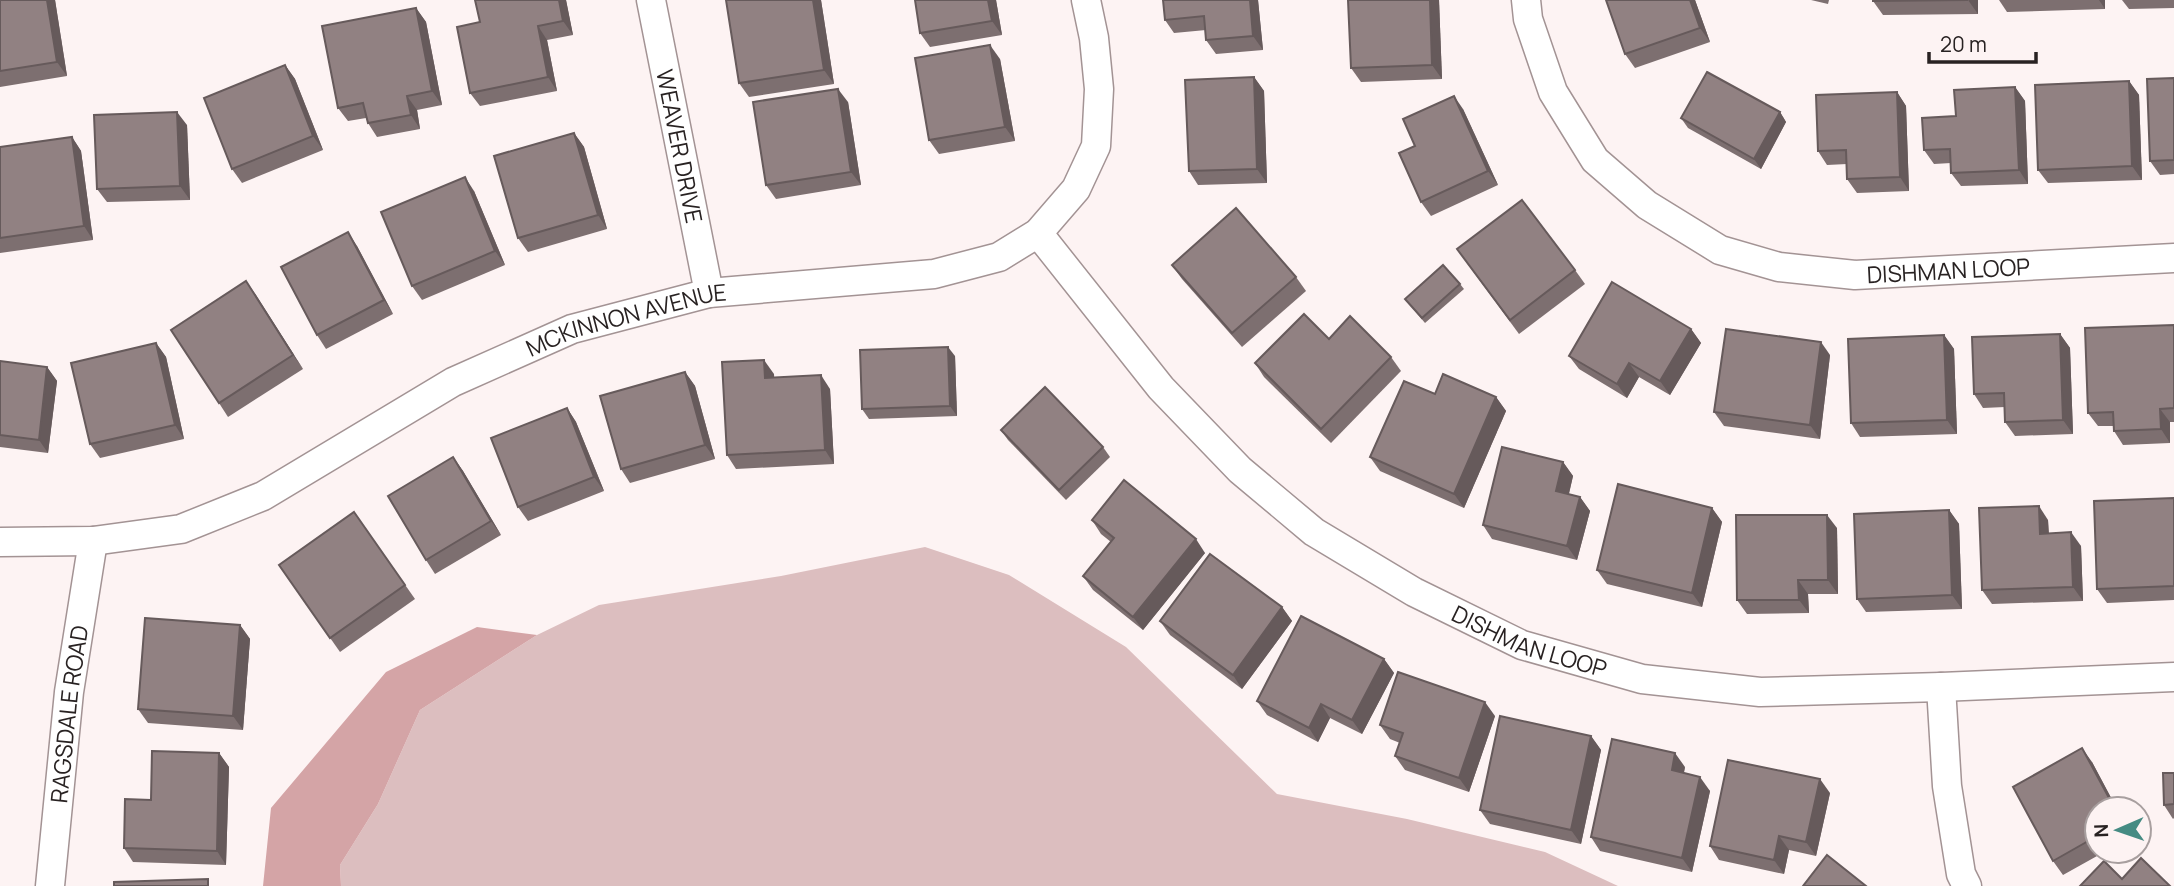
<svg xmlns="http://www.w3.org/2000/svg" width="2174" height="886" viewBox="0 0 2174 886" font-family="Manrope,sans-serif">
<rect width="100%" height="100%" fill="#fdf3f3"/>
<polygon fill="#dcbebf" points="925,547 1009,575 1126,647 1277,794 1407,819 1545,852 1618,886 341,886 340,865 378,804 420,710 537,635 599,605 781,576"/>
<polygon fill="#d4a4a6" points="477,627 537,635 420,710 378,804 340,865 341,886 263,886 271,808 386,672"/>
<g fill="none" stroke-linecap="round" stroke-linejoin="round">
<defs>
<g id="minor">
<path id="s1" d="M651 0 709 293"/>
<path id="s2" d="M1526 0 1528 19 1553 92 1595 160 1647 205 1720 250 1779 267 1855 275 2174 258"/>
<path id="s3" d="M1038 233 1161 388 1240 470 1314 532 1414 592 1522 645 1642 679 1760 692 1941 687 2174 677"/>
<path id="s4" d="M0 542 93 541 181 529 263 496 453 382 572 329 709 293 934 274 999 257 1038 233 1076 189 1096 146 1099 89 1094 38 1086 0"/>
<polyline points="1941,687 1947,786 1961,874 1967,886"/>
<path id="s5" d="M50 886 69 692 93 541"/>
</g>
</defs>
<use href="#minor" stroke="#a39394" stroke-width="31"/>
<use href="#minor" stroke="#fff" stroke-width="28"/>
</g>
<g fill="#7d6f70">
<polygon points="0,0 55,0 67,76 0,87"/>
<polygon points="566,0 573,35 547,40 557,91 480,106 470,93 480,22"/>
<polygon points="726,0 821,0 834,84 749,97 739,83"/>
<polygon points="915,0 996,0 1002,35 930,47 920,33"/>
<polygon points="1163,0 1258,0 1263,50 1216,54 1206,40 1206,30 1174,33 1165,20"/>
<polygon points="1439,0 1442,79 1361,82 1351,68"/>
<polygon points="1695,0 1710,42 1635,68 1625,54"/>
<polygon points="1811,0 1829,0 1828,4"/>
<polygon points="1978,0 1978,14 1883,15 1873,1"/>
<polygon points="1999,0 2105,0 2105,9 2007,12"/>
<polygon points="2122,0 2174,0 2174,8 2129,9"/>
<polygon points="416,8 426,22 442,105 417,110 420,129 377,137 368,123 366,118 348,121 338,108"/>
<polygon points="1000,59 1015,141 939,154 929,140"/>
<polygon points="285,65 295,79 323,150 242,183 232,169"/>
<polygon points="1254,77 1264,91 1267,183 1198,185 1189,171"/>
<polygon points="2174,78 2174,174 2160,175 2150,161"/>
<polygon points="2129,81 2139,95 2142,180 2048,183 2038,170"/>
<polygon points="2015,87 2025,101 2028,184 1961,186 1951,173 1951,163 1934,164 1924,150 1956,116"/>
<polygon points="1897,92 1906,106 1909,191 1857,193 1847,179 1847,164 1827,165 1818,151"/>
<polygon points="848,102 861,185 776,199 766,185"/>
<polygon points="1463,109 1498,185 1431,216 1421,202 1415,146"/>
<polygon points="1780,112 1786,122 1761,169 1688,128 1681,118"/>
<polygon points="187,125 190,200 107,202 97,189"/>
<polygon points="574,133 584,147 607,229 528,252 518,238"/>
<polygon points="72,137 81,151 93,240 0,253 0,147"/>
<polygon points="474,191 505,265 422,300 412,286"/>
<polygon points="357,246 393,314 326,349 317,335"/>
<polygon points="1467,263 1575,270 1585,284 1519,334"/>
<polygon points="1172,265 1296,277 1306,291 1242,347 1182,279"/>
<polygon points="246,281 303,369 228,417 219,403"/>
<polygon points="1460,284 1464,289 1425,323 1405,299"/>
<polygon points="2174,325 2174,422 2170,422 2170,443 2123,445 2114,431 2113,426 2098,426 2088,413"/>
<polygon points="1691,329 1701,343 1670,395 1639,377 1627,398 1579,369 1569,356"/>
<polygon points="2060,334 2070,348 2073,434 2015,436 2005,422 2005,407 1983,408 1974,394"/>
<polygon points="1944,335 1954,349 1957,434 1860,437 1851,423"/>
<polygon points="1329,339 1391,357 1401,371 1331,443 1264,377 1255,363"/>
<polygon points="156,343 166,357 184,439 100,458 90,444"/>
<polygon points="1830,355 1820,439 1724,426 1714,412"/>
<polygon points="955,356 957,416 869,419 862,409"/>
<polygon points="0,361 47,367 57,381 48,453 0,447"/>
<polygon points="685,372 695,386 715,459 630,483 621,469"/>
<polygon points="774,374 774,378 830,389 834,464 736,469 727,455"/>
<polygon points="1435,394 1496,397 1506,411 1464,508 1380,471 1370,457"/>
<polygon points="567,408 576,422 604,491 528,521 518,507"/>
<polygon points="1001,430 1103,447 1110,457 1066,500 1008,440"/>
<polygon points="453,457 463,471 501,535 435,574 426,560"/>
<polygon points="1563,462 1573,476 1569,494 1580,497 1590,511 1577,560 1492,539 1483,525"/>
<polygon points="2174,498 2174,600 2107,603 2097,589"/>
<polygon points="1712,508 1722,522 1702,607 1607,584 1597,570"/>
<polygon points="1949,510 1959,524 1962,609 1866,612 1857,599"/>
<polygon points="354,512 415,599 340,652 279,565"/>
<polygon points="1092,520 1205,553 1143,630 1093,590 1083,576 1111,542 1101,534"/>
<polygon points="2048,520 2049,533 2081,546 2083,601 1992,604 1982,590"/>
<polygon points="1837,528 1838,594 1808,594 1809,613 1747,614 1737,600"/>
<polygon points="1282,607 1292,621 1242,689 1170,635 1160,621"/>
<polygon points="240,625 250,639 243,730 148,723 138,709"/>
<polygon points="1384,659 1394,673 1362,734 1330,718 1318,742 1267,715 1257,701"/>
<polygon points="1495,716 1469,792 1405,770 1395,756 1400,743 1390,739 1380,725"/>
<polygon points="1591,736 1601,750 1581,844 1490,824 1480,810"/>
<polygon points="219,753 229,767 226,865 133,862 124,848 151,800"/>
<polygon points="2092,762 2117,809 2097,809 2097,851 2106,851 2063,875 2053,861"/>
<polygon points="1685,767 1684,773 1710,791 1692,872 1600,851 1591,837"/>
<polygon points="2174,773 2174,818 2173,819 2164,805"/>
<polygon points="1830,793 1816,856 1789,850 1784,874 1719,860 1710,846"/>
</g>
<g fill="#665a5b">
<polygon points="47,0 55,0 67,76 57,62"/>
<polygon points="559,0 566,0 573,35 563,21"/>
<polygon points="813,0 821,0 834,84 824,70"/>
<polygon points="988,0 996,0 1002,35 992,21"/>
<polygon points="1250,0 1258,0 1263,50 1253,36"/>
<polygon points="1430,0 1439,0 1442,79 1432,65"/>
<polygon points="1690,0 1695,0 1710,42 1700,28"/>
<polygon points="1968,0 1978,0 1978,14"/>
<polygon points="2099,0 2105,0 2105,9"/>
<polygon points="416,8 426,22 442,105 432,91"/>
<polygon points="538,26 547,40 557,91 548,77"/>
<polygon points="990,45 1000,59 1015,141 1005,127"/>
<polygon points="285,65 295,79 323,150 313,136"/>
<polygon points="1254,77 1264,91 1267,183 1257,169"/>
<polygon points="2129,81 2139,95 2142,180 2132,166"/>
<polygon points="2015,87 2025,101 2028,184 2019,170"/>
<polygon points="838,89 848,102 861,185 851,172"/>
<polygon points="1897,92 1906,106 1909,191 1900,177"/>
<polygon points="407,96 417,110 420,129 411,115"/>
<polygon points="1454,96 1463,109 1498,185 1488,171"/>
<polygon points="177,112 187,125 190,200 180,186"/>
<polygon points="1780,112 1786,122 1761,169 1754,159"/>
<polygon points="574,133 584,147 607,229 598,215"/>
<polygon points="72,137 81,151 93,240 84,226"/>
<polygon points="465,177 474,191 505,265 495,251"/>
<polygon points="348,232 357,246 393,314 384,300"/>
<polygon points="246,281 256,295 303,369 293,355"/>
<polygon points="1691,329 1701,343 1670,395 1660,381"/>
<polygon points="2060,334 2070,348 2073,434 2063,420"/>
<polygon points="1944,335 1954,349 1957,434 1947,420"/>
<polygon points="1821,342 1830,355 1820,439 1810,425"/>
<polygon points="156,343 166,357 184,439 175,425"/>
<polygon points="948,347 955,356 957,416 950,406"/>
<polygon points="764,360 774,374 775,392 765,378"/>
<polygon points="1629,363 1639,377 1627,398 1617,384"/>
<polygon points="47,367 57,381 48,453 39,440"/>
<polygon points="685,372 695,386 715,459 705,445"/>
<polygon points="821,375 830,389 834,464 825,450"/>
<polygon points="1496,397 1506,411 1464,508 1454,494"/>
<polygon points="567,408 576,422 604,491 594,477"/>
<polygon points="2160,409 2170,422 2170,443 2161,429"/>
<polygon points="453,457 463,471 501,535 491,521"/>
<polygon points="1563,462 1573,476 1566,505 1556,491"/>
<polygon points="1580,497 1590,511 1577,560 1567,546"/>
<polygon points="2039,506 2048,520 2049,547 2040,534"/>
<polygon points="1712,508 1722,522 1702,607 1692,593"/>
<polygon points="1949,510 1959,524 1962,609 1952,595"/>
<polygon points="1827,515 1837,528 1838,594 1828,580"/>
<polygon points="2071,532 2081,546 2083,601 2073,587"/>
<polygon points="1196,539 1205,553 1143,630 1133,617"/>
<polygon points="1798,580 1808,594 1809,613 1799,600"/>
<polygon points="1282,607 1292,621 1242,689 1233,675"/>
<polygon points="240,625 250,639 243,730 233,716"/>
<polygon points="1384,659 1394,673 1362,734 1352,720"/>
<polygon points="1485,702 1495,716 1469,792 1459,778"/>
<polygon points="1321,704 1330,718 1318,742 1309,728"/>
<polygon points="1591,736 1601,750 1581,844 1571,830"/>
<polygon points="2082,748 2092,762 2117,809 2115,809"/>
<polygon points="219,753 229,767 226,865 217,851"/>
<polygon points="1675,753 1685,767 1681,784 1672,770"/>
<polygon points="1700,777 1710,791 1692,872 1682,858"/>
<polygon points="1820,779 1830,793 1816,856 1806,842"/>
<polygon points="1779,836 1789,850 1784,874 1774,860"/>
</g>
<g fill="#918182" stroke="#665a5b" stroke-width="2">
<polygon points="0,0 47,0 57,62 0,71"/>
<polygon points="475,0 559,0 563,21 538,26 548,77 470,93 457,27 480,22"/>
<polygon points="726,0 813,0 824,70 739,83"/>
<polygon points="915,0 988,0 992,21 920,33"/>
<polygon points="1163,0 1250,0 1253,36 1206,40 1204,16 1165,20"/>
<polygon points="1348,0 1430,0 1432,65 1351,68"/>
<polygon points="1606,0 1690,0 1700,28 1625,54"/>
<polygon points="1873,0 1968,0 1873,1"/>
<polygon points="416,8 432,91 407,96 411,115 368,123 363,103 338,108 322,26"/>
<polygon points="990,45 1005,127 929,140 915,58"/>
<polygon points="285,65 313,136 232,169 204,98"/>
<polygon points="1707,72 1780,112 1754,159 1681,118"/>
<polygon points="1254,77 1257,169 1189,171 1185,80"/>
<polygon points="2174,78 2174,160 2150,161 2147,79"/>
<polygon points="2129,81 2132,166 2038,170 2035,85"/>
<polygon points="2015,87 2019,170 1951,173 1950,149 1924,150 1922,118 1956,116 1954,90"/>
<polygon points="838,89 851,172 766,185 753,102"/>
<polygon points="1897,92 1900,177 1847,179 1846,150 1818,151 1816,95"/>
<polygon points="1454,96 1488,171 1421,202 1399,153 1415,146 1403,119"/>
<polygon points="177,112 180,186 97,189 94,115"/>
<polygon points="574,133 598,215 518,238 494,156"/>
<polygon points="72,137 84,226 0,238 0,147"/>
<polygon points="465,177 495,251 412,286 381,212"/>
<polygon points="1522,200 1575,270 1510,320 1457,249"/>
<polygon points="1236,208 1296,277 1232,333 1172,265"/>
<polygon points="348,232 384,300 317,335 281,267"/>
<polygon points="1443,265 1460,284 1422,318 1405,299"/>
<polygon points="246,281 293,355 219,403 171,330"/>
<polygon points="1612,282 1691,329 1660,381 1629,363 1617,384 1569,356"/>
<polygon points="1304,314 1329,339 1350,316 1391,357 1321,429 1255,363"/>
<polygon points="2174,325 2174,408 2160,409 2161,429 2114,431 2113,412 2088,413 2085,328"/>
<polygon points="1726,329 1821,342 1810,425 1714,412"/>
<polygon points="2060,334 2063,420 2005,422 2004,393 1974,394 1972,337"/>
<polygon points="1944,335 1947,420 1851,423 1848,339"/>
<polygon points="156,343 175,425 90,444 71,363"/>
<polygon points="948,347 950,406 862,409 860,350"/>
<polygon points="764,360 765,378 821,375 825,450 727,455 722,362"/>
<polygon points="0,361 47,367 39,440 0,435"/>
<polygon points="685,372 705,445 621,469 600,396"/>
<polygon points="1443,374 1496,397 1454,494 1370,457 1404,381 1435,394"/>
<polygon points="1045,387 1103,447 1059,490 1001,430"/>
<polygon points="567,408 594,477 518,507 491,438"/>
<polygon points="1502,447 1563,462 1556,491 1580,497 1567,546 1483,525"/>
<polygon points="453,457 491,521 426,560 388,496"/>
<polygon points="1124,480 1196,539 1133,617 1083,576 1114,538 1092,520"/>
<polygon points="1618,484 1712,508 1692,593 1597,570"/>
<polygon points="2174,498 2174,586 2097,589 2094,501"/>
<polygon points="2039,506 2040,534 2071,532 2073,587 1982,590 1979,508"/>
<polygon points="1949,510 1952,595 1857,599 1854,514"/>
<polygon points="354,512 405,585 330,638 279,565"/>
<polygon points="1736,515 1827,515 1828,580 1798,580 1799,600 1737,600"/>
<polygon points="1210,554 1282,607 1233,675 1160,621"/>
<polygon points="1301,616 1384,659 1352,720 1321,704 1309,728 1257,701"/>
<polygon points="145,618 240,625 233,716 138,709"/>
<polygon points="1398,672 1485,702 1459,778 1395,756 1403,733 1380,725"/>
<polygon points="1500,716 1591,736 1571,830 1480,810"/>
<polygon points="1612,739 1675,753 1672,770 1700,777 1682,858 1591,837"/>
<polygon points="2082,748 2115,809 2097,809 2097,836 2053,861 2013,787"/>
<polygon points="152,751 219,753 217,851 124,848 125,799 151,800"/>
<polygon points="1728,760 1820,779 1806,842 1779,836 1774,860 1710,846"/>
<polygon points="2163,773 2174,773 2174,804 2164,805"/>
<polygon points="1827,855 1866,886 1803,886"/>
<polygon points="2141,858 2170,886 2080,886 2104,861 2122,879"/>
<polygon points="208,879 208,886 114,886 114,882"/>
</g>
<g text-anchor="middle" dominant-baseline="central" stroke-width="5" stroke-linejoin="round" paint-order="stroke">
<g font-size="23" fill="#282222" stroke="#fdf3f3">
<text stroke="none"><textPath href="#s1" startOffset="149">WEAVER DRIVE</textPath></text>
<text stroke="none"><textPath href="#s2" startOffset="562">DISHMAN LOOP</textPath></text>
<text stroke="none"><textPath href="#s4" startOffset="677">MCKINNON AVENUE</textPath></text>
<text stroke="none"><textPath href="#s3" startOffset="651">DISHMAN LOOP</textPath></text>
<text stroke="none"><textPath href="#s5" startOffset="173">RAGSDALE ROAD</textPath></text>
</g>
</g>
<g transform="translate(2118 830) rotate(268)"><circle r="33" fill="#fdf3f3" stroke="#a89f9f" stroke-width="2"/>
<path d="M0-5L12 26L0 18L-12 26Z" fill="#458b83"/>
<text y="-10" font-size="19" font-weight="bold" text-anchor="middle" fill="#282222">N</text>
</g>
<path d="M1929 52v10h107v-10" fill="none" stroke="#282222" stroke-width="3.5"/>
<text x="1940" y="52" font-size="21" fill="#282222" stroke="#fdf3f3" stroke-width="5" paint-order="stroke">20 m</text>
</svg>
